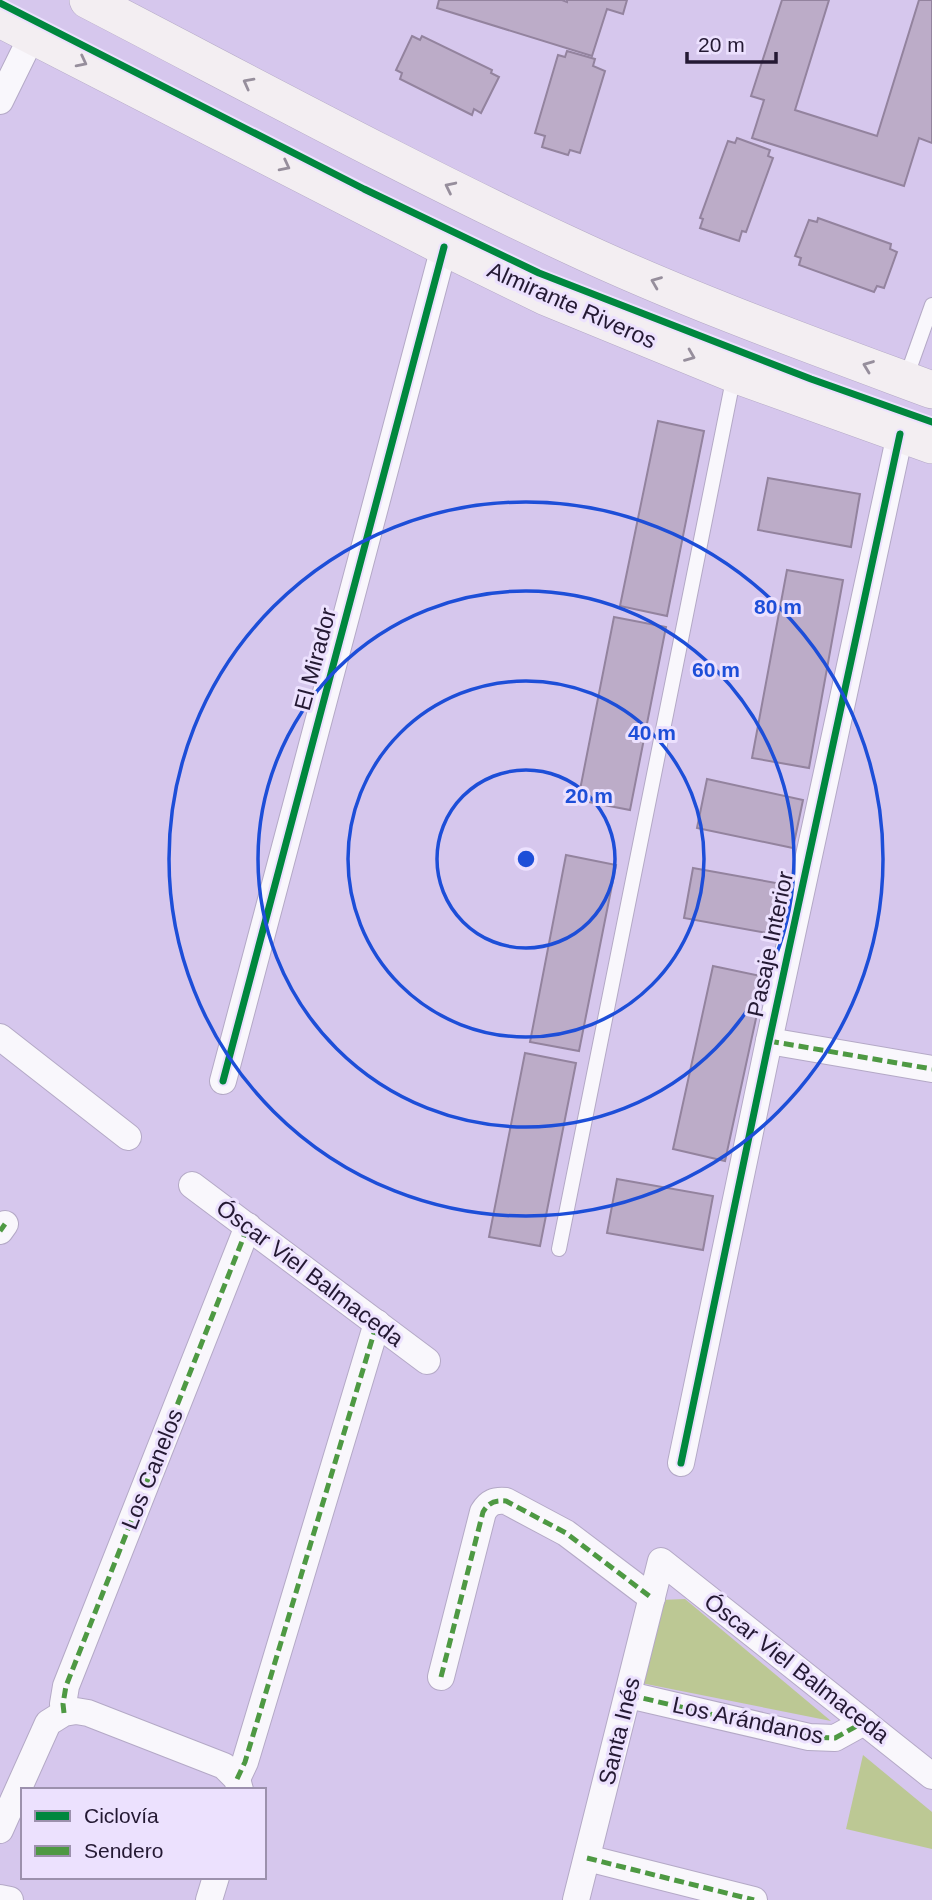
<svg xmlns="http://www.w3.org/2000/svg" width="932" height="1900" viewBox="0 0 932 1900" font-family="Helvetica,sans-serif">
<rect width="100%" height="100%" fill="#d6c7ed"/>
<g fill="#bcc894">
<polygon points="685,1599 831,1721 641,1683 660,1600"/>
<polygon points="863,1755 932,1812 932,1849 846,1829"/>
</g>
<g fill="#bcacc8" stroke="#93839e" stroke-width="2">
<polygon points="439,0 562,0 567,2 567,0 627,0 623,14 607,9 592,56 437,8"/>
<polygon points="782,0 829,0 795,110 877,136 919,0 932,0 932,143 919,138 904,186 752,138 764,100 751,96"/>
<polygon points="412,36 420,40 422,36 492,70 491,73 499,77 481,113 474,109 472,115 400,79 402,73 396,70"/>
<polygon points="567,51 595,59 593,66 605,71 580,153 570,150 568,155 542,147 545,136 535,133 558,55 565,57"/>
<polygon points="737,138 770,150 768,156 773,158 746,232 742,231 739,241 700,228 703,219 700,218 728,141 735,143"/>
<polygon points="818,218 891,244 890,249 897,252 884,288 877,286 874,292 799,265 801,258 795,256 809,220 817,222"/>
<polygon points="658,421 704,431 667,616 620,606"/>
<polygon points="768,478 860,494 851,547 758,530"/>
<polygon points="787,570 843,580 809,768 752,758"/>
<polygon points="614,617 666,627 630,810 578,800"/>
<polygon points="707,779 803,800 793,848 697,828"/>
<polygon points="566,855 616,865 579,1051 530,1042"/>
<polygon points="693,868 787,885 778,935 684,918"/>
<polygon points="713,966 765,977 725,1161 673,1149"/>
<polygon points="525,1053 576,1063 540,1246 489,1237"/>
<polygon points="617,1179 713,1196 703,1250 607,1233"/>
</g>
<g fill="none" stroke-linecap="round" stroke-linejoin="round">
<defs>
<g id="service">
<polyline points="906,378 932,305"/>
<polyline points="559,1249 734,375"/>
</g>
<g id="minor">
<polyline points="0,101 32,36"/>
<polyline points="0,1037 128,1137"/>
<polyline points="769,1041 932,1069"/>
<polyline points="223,1081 444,247"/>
<polyline points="192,1185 427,1361"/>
<polyline points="0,1231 5,1224"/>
<polyline points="681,1463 769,1041 900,434"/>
<path d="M441 1677 483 1512C489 1502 495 1500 506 1501L566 1533 652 1598"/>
<polyline points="629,1695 809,1737 835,1738 864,1722"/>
<polyline points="64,1713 63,1704 66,1686 248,1226"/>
<polyline points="237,1779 245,1762 377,1323"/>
<polyline points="0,1830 48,1723 64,1713 76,1711 88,1713 224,1766 237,1779 240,1790"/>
<polyline points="587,1858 754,1900"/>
<polyline points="0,1898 10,1900"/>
<polyline points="209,1900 216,1877"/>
<polyline points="576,1900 661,1561 932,1776"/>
</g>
<g id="secondary">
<path d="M88 0C248 83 406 169 569 245 686 300 811 345 932 390"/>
<polyline points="0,19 444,247 546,297 734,374 932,445"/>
</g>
</defs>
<use href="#service" stroke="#b4a9c6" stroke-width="16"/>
<use href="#minor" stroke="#b4a9c6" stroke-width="28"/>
<use href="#secondary" stroke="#b4a9c6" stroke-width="38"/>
<use href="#service" stroke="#f9f7fc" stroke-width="14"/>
<use href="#minor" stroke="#f9f7fc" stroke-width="26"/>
<use href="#secondary" stroke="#f3eef2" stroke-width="37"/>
<g stroke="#4e9943" stroke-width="5" stroke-dasharray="10 5" stroke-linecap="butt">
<polyline points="769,1041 932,1069"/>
<polyline points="0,1231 5,1224"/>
<path d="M441 1677 483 1512C489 1502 495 1500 506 1501L566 1533 652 1598"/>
<polyline points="629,1695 809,1737 835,1738 864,1722"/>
<polyline points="64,1713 63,1704 66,1686 248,1226"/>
<polyline points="237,1779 245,1762 377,1323"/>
<polyline points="587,1858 754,1900"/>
</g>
<defs>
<g id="cycleway">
<polyline points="0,3 364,189 539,273 811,379 932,422"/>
<polyline points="223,1081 444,247"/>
<polyline points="681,1463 769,1041 900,434"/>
</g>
</defs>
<use href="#cycleway" stroke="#ece1fe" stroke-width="11"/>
<use href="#cycleway" stroke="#00873e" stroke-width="7"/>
</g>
<defs><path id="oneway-chevron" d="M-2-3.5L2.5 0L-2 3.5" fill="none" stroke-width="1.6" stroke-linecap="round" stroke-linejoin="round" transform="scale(1.75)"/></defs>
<g stroke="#968e9c">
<use href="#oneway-chevron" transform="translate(82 62) rotate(27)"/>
<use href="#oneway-chevron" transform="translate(248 83) rotate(-152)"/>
<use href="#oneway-chevron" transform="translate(285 166) rotate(27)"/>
<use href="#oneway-chevron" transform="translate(450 187) rotate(-154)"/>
<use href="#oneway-chevron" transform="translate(656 282) rotate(-158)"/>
<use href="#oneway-chevron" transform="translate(690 356) rotate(22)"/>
<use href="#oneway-chevron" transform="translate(868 366) rotate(-159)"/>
</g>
<g fill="none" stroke="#1d4ed8" stroke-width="3.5">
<circle cx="526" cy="859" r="89"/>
<circle cx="526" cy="859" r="178"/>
<circle cx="526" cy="859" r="268"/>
<circle cx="526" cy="859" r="357"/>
</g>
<g text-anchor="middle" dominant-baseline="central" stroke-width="6" stroke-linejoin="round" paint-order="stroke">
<g font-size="23" fill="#241933" stroke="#ece1fe">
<text transform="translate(572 305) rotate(24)">Almirante Riveros</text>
<text transform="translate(315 659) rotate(-75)">El Mirador</text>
<text transform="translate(770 944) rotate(-78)">Pasaje Interior</text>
<text transform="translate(310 1273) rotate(37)">Óscar Viel Balmaceda</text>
<text transform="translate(152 1469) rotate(-68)">Los Canelos</text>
<text transform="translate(797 1668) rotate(38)">Óscar Viel Balmaceda</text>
<text transform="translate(748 1720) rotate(12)">Los Arándanos</text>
<text transform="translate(619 1731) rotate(-76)">Santa Inés</text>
</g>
</g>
<circle cx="526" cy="859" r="10" fill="#1d4ed8" stroke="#ece1fe" stroke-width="3.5"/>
<g font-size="21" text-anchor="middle" font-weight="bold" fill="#1d4ed8" stroke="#ece1fe" stroke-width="6" stroke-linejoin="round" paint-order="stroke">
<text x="778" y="614">80 m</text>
<text x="716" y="677">60 m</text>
<text x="652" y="740">40 m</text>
<text x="589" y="803">20 m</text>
</g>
<rect x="21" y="1788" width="245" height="91" fill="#ece1fe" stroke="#9c91ad" stroke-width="2"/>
<rect x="35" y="1811" width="35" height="10" fill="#00873e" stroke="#9c91ad" stroke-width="2"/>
<text x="84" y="1823" font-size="21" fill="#241933">Ciclovía</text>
<rect x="35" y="1846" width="35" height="10" fill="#4e9943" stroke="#9c91ad" stroke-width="2"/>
<text x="84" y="1858" font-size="21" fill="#241933">Sendero</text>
<path d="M687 52v10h89v-10" fill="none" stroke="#241933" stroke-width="3.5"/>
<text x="698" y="52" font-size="21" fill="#241933" stroke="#ece1fe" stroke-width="5" paint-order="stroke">20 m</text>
</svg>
